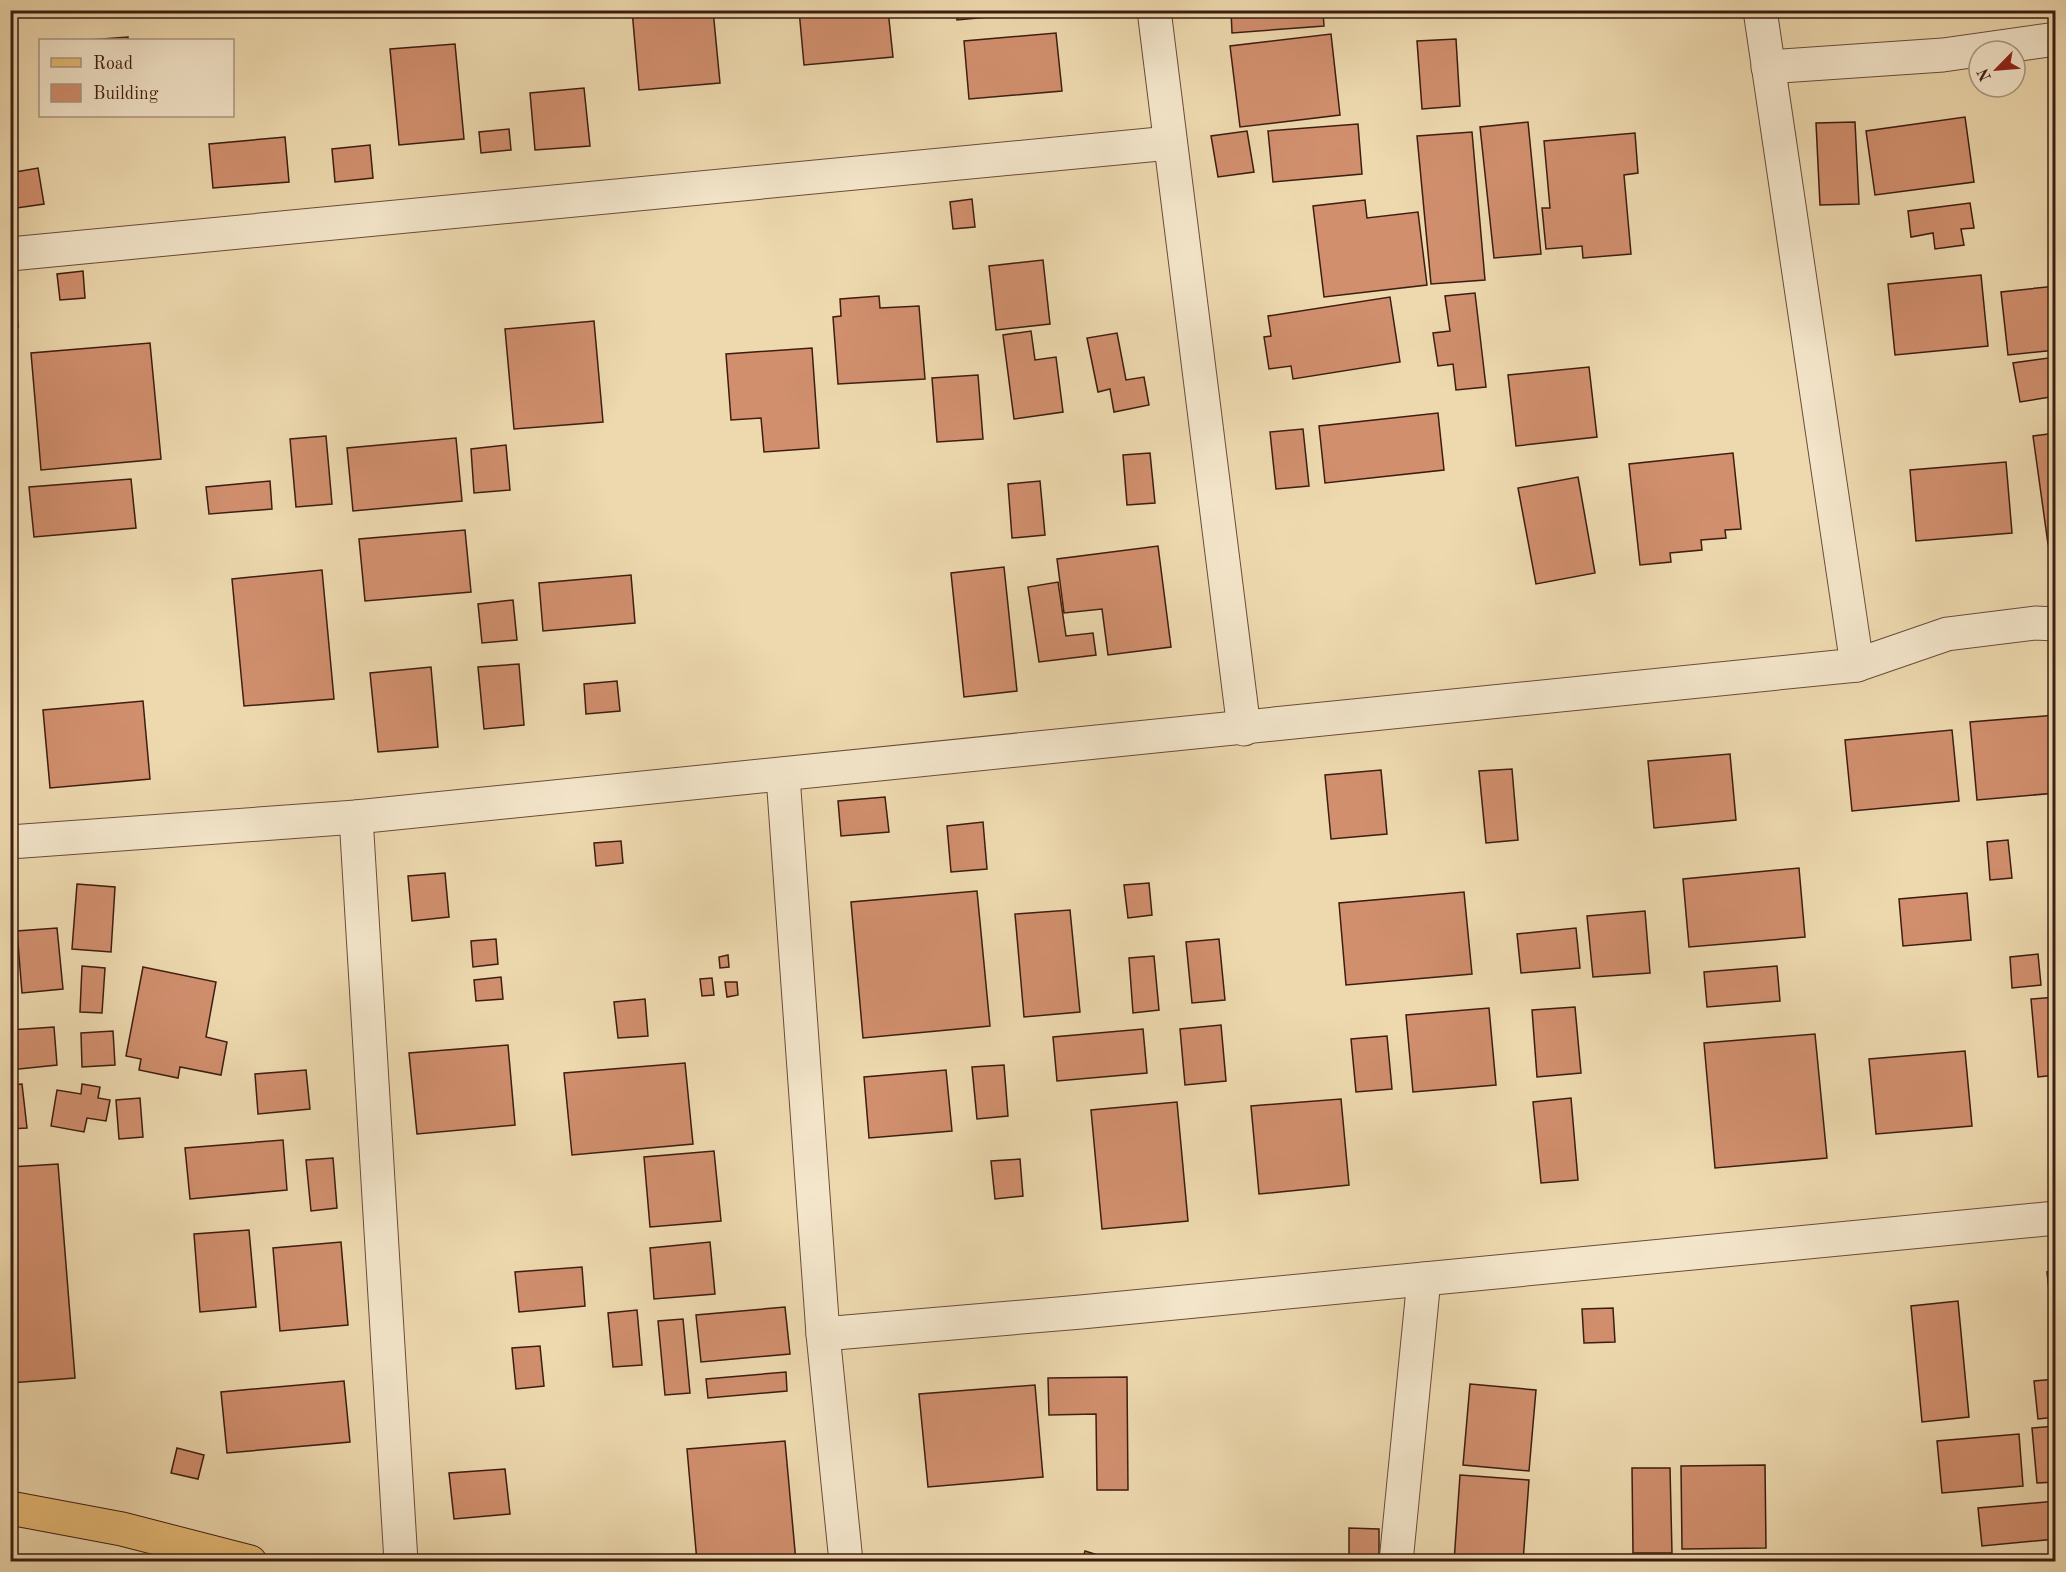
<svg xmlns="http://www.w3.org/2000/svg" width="2066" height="1572" viewBox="0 0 2066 1572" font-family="'Old Standard TT',serif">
<rect width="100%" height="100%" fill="#eed9af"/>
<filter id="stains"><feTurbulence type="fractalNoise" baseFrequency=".00333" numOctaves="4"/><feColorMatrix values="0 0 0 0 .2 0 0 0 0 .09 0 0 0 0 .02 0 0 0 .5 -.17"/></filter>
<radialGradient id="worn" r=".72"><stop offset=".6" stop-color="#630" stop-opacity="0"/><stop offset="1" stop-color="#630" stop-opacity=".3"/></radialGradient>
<g fill="#d18f6e" stroke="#3d1d10" stroke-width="1.5">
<polygon points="144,10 222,10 145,17"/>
<polygon points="632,10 713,10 720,83 639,90"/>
<polygon points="799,10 888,10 893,57 804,65"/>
<polygon points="956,10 988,10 988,17 957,20"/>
<polygon points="1231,10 1323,10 1324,26 1232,33"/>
<polygon points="1056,33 1062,91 969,99 964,41"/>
<polygon points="1331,34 1340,115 1240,127 1230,46"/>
<polygon points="128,37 128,40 88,40"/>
<polygon points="1456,39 1460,106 1422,109 1417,41"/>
<polygon points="455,44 464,139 399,145 390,49"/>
<polygon points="584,88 590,146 535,150 530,93"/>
<polygon points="1965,117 1974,182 1875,195 1866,131"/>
<polygon points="1528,122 1541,254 1494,258 1480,127"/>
<polygon points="1855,122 1859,204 1820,205 1816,123"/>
<polygon points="1358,124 1362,174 1273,182 1268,131"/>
<polygon points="509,129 511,150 481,153 479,132"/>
<polygon points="1247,131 1254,172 1218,177 1211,136"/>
<polygon points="1472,132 1485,280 1431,284 1417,136"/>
<polygon points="1635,133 1638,173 1624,175 1631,254 1583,258 1582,246 1546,249 1542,208 1550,208 1544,141"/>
<polygon points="285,137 289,182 213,188 209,144"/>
<polygon points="370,145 373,178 335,182 332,149"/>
<polygon points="38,168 44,204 10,209 10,173"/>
<polygon points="972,199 975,227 953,229 950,202"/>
<polygon points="1365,200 1367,218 1418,212 1427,285 1324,297 1313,206"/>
<polygon points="1970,203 1974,228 1961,229 1964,245 1935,249 1933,233 1911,237 1908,211"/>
<polygon points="1043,260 1050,324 996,330 989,266"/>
<polygon points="83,271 85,298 60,300 57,274"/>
<polygon points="1981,275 1988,346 1895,355 1888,284"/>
<polygon points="2056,286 2056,350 2008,355 2001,292"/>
<polygon points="1475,293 1486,387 1456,390 1453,364 1438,366 1433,333 1450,331 1445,296"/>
<polygon points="10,294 15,294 18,327 10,327"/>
<polygon points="879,296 880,308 919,306 925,379 838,384 833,317 841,316 840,299"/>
<polygon points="1390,297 1400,362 1293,379 1291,366 1269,369 1264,337 1271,336 1268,316"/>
<polygon points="594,321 603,422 514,429 505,329"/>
<polygon points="1031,331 1035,360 1056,357 1063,412 1014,419 1003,335"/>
<polygon points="1117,333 1126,380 1144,377 1149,405 1114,412 1110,389 1098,392 1087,338"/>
<polygon points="150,343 161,459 41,470 31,353"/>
<polygon points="812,348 819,448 764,452 761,418 731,420 726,354"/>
<polygon points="2056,357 2056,396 2020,402 2013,363"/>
<polygon points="1589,367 1597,437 1516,446 1508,375"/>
<polygon points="978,375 983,439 937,442 932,378"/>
<polygon points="1438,413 1444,470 1325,483 1319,426"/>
<polygon points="1303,429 1309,486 1276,489 1270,432"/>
<polygon points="10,431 16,483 10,483"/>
<polygon points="2056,433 2056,543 2048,544 2033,436"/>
<polygon points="326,436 332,504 296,507 290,439"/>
<polygon points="456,438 462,501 353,511 347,448"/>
<polygon points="506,445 510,490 474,493 471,449"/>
<polygon points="1150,453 1155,503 1127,505 1123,455"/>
<polygon points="1733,453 1741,529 1725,530 1726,538 1701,540 1702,550 1670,553 1671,562 1640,565 1629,464"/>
<polygon points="2006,462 2012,533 1916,541 1910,470"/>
<polygon points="1578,477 1595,573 1536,584 1518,488"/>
<polygon points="131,479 136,528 34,537 29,487"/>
<polygon points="270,481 272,509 209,514 206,487"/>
<polygon points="1040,481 1045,535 1012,538 1008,484"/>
<polygon points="465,530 471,592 365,601 359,539"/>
<polygon points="1158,546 1171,647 1108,655 1102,609 1064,613 1057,559"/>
<polygon points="1004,567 1017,691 964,697 951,573"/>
<polygon points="322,570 334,699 244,706 232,579"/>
<polygon points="631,575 635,623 543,631 539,583"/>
<polygon points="1058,582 1066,636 1093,633 1096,655 1039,662 1028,587"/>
<polygon points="513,600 517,640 482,643 478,604"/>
<polygon points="519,664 524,725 484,729 478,667"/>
<polygon points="431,667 438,747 378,752 370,673"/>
<polygon points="617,681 620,711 586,714 584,684"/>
<polygon points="143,701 150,779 50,788 43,710"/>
<polygon points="2056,715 2056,793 1977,800 1970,722"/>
<polygon points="1952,730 1959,801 1852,811 1845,740"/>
<polygon points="1730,754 1736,820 1654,828 1648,761"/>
<polygon points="1512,769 1518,840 1486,843 1479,771"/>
<polygon points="1381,770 1387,834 1331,839 1325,775"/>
<polygon points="885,797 889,832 841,836 838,801"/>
<polygon points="983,822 987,869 951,872 947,826"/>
<polygon points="2008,840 2012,878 1990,880 1987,842"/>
<polygon points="621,841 623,863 596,866 594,843"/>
<polygon points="1799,868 1805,937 1689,947 1683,879"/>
<polygon points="445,873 449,917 412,921 408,876"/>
<polygon points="1149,883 1152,915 1128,918 1124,885"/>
<polygon points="77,884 115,887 111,952 72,949"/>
<polygon points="977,891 990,1026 863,1038 851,902"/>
<polygon points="1464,892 1472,974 1346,985 1339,903"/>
<polygon points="1967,893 1971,940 1903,946 1899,899"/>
<polygon points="1070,910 1080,1012 1024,1017 1015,914"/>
<polygon points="1645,911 1650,973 1593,977 1587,916"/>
<polygon points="57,928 63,989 22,993 17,931"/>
<polygon points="1576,928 1580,968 1521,973 1517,934"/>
<polygon points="496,939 498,964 473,967 471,941"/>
<polygon points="1219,939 1225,1000 1192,1003 1186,942"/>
<polygon points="2038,954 2041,985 2012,988 2010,957"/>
<polygon points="728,955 729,967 720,968 719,957"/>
<polygon points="1154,956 1159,1010 1133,1013 1129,958"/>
<polygon points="82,966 105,968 102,1013 80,1012"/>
<polygon points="1777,966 1780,1001 1707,1007 1704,972"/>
<polygon points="143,967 216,982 206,1037 227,1042 221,1075 180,1067 178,1078 139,1070 141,1059 126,1056"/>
<polygon points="501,977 503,999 476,1001 474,980"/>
<polygon points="712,978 714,995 702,996 700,979"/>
<polygon points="725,982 737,982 738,995 727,997"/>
<polygon points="2056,997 2056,1075 2038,1077 2031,999"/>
<polygon points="645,999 648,1036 618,1038 614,1002"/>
<polygon points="1575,1007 1581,1073 1537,1077 1532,1010"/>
<polygon points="1489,1008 1496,1085 1413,1092 1406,1015"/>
<polygon points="1221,1025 1226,1081 1185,1085 1180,1029"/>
<polygon points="54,1027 57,1065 10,1070 10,1030"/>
<polygon points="1143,1029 1147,1073 1057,1081 1053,1037"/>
<polygon points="113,1031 115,1065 82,1067 81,1033"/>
<polygon points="1815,1034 1827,1158 1715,1168 1704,1043"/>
<polygon points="1387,1036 1392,1089 1356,1092 1351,1039"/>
<polygon points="508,1045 515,1125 417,1134 409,1053"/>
<polygon points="1965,1051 1972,1126 1876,1134 1869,1059"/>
<polygon points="685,1063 693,1144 572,1155 564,1073"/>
<polygon points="1004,1065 1008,1116 977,1119 972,1067"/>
<polygon points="306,1070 310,1109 258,1114 255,1074"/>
<polygon points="946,1070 952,1131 869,1138 864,1077"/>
<polygon points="22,1084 27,1128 10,1129 10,1085"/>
<polygon points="82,1084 100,1087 98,1098 110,1100 106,1121 87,1118 84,1132 51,1126 57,1090 81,1094"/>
<polygon points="140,1098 143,1137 119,1139 116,1100"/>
<polygon points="1571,1098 1578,1180 1541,1183 1533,1102"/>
<polygon points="1341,1099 1349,1185 1259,1194 1251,1106"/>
<polygon points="1177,1102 1188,1221 1102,1229 1091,1110"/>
<polygon points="283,1140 287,1190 190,1199 185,1148"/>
<polygon points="714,1151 721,1221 650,1227 644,1157"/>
<polygon points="333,1158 337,1208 311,1211 306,1160"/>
<polygon points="1020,1159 1023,1196 995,1199 991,1161"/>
<polygon points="58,1164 75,1378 10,1383 10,1167"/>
<polygon points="249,1230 256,1307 200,1312 194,1234"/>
<polygon points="341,1242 348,1325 280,1331 273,1248"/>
<polygon points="710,1242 715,1294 654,1299 650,1248"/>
<polygon points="582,1267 585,1306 519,1312 515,1272"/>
<polygon points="2056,1271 2056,1317 2052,1317 2047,1272"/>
<polygon points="1958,1301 1969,1417 1922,1422 1911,1306"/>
<polygon points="785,1307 790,1354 701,1362 696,1315"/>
<polygon points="1613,1308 1615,1342 1584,1343 1582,1309"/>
<polygon points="637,1310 642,1365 613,1367 608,1313"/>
<polygon points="683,1319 690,1393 665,1395 658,1321"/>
<polygon points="540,1346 544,1386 516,1389 512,1348"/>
<polygon points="786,1372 787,1391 708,1398 706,1379"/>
<polygon points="1127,1377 1128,1490 1097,1490 1096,1414 1049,1415 1048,1378"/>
<polygon points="2056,1379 2056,1417 2038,1419 2034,1381"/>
<polygon points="344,1381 350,1442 227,1453 221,1392"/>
<polygon points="1470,1384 1536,1390 1529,1471 1463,1465"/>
<polygon points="1035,1385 1043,1477 928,1487 919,1394"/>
<polygon points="2056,1426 2056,1482 2037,1483 2032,1428"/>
<polygon points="2019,1434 2023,1486 1942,1493 1937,1441"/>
<polygon points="785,1441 796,1562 697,1562 687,1449"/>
<polygon points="177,1448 204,1455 198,1479 171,1473"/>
<polygon points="1765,1465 1766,1548 1682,1549 1681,1466"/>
<polygon points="1632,1468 1670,1468 1672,1553 1633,1553"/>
<polygon points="505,1469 510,1514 454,1519 449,1473"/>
<polygon points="1460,1475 1529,1480 1523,1562 1454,1562"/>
<polygon points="2056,1501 2056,1539 1982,1546 1978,1508"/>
<polygon points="1349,1528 1379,1529 1379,1562 1349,1562"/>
<polygon points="1085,1551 1120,1562 1082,1562"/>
<polygon points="2056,1557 2056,1562 2005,1562"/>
</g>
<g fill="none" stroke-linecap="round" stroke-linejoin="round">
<defs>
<g id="minor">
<polyline points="1154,10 1244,729"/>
<polyline points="1768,67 1943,55 2056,39"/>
<polyline points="10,254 1170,143"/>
<polyline points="1857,665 1947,634 2035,623 2056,624"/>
<polyline points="783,776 823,1334 846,1562"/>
<polyline points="356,817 401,1562"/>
<polyline points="10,842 356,817 1857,665 1760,10"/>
<polyline points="823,1334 1081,1312 2056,1218"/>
<polyline points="1396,1562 1424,1279"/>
</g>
<polyline id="primary" points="10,1508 122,1529 250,1562"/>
</defs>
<use href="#minor" stroke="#694c38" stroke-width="35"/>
<use href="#primary" stroke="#3d1d10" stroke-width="35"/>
<use href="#minor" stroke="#f4e6cb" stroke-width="33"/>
<use href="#primary" stroke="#e7bc78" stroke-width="33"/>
</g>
<rect width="2066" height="1572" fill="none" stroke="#eed9af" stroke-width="36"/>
<rect x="12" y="12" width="2042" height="1548" fill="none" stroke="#3d1d10" stroke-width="3"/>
<rect x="18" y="18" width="2030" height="1536" fill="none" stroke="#3d1d10" stroke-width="1.5"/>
<rect x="39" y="39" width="195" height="78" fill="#f4e6cb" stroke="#ab9680" stroke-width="1.5"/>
<rect x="51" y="58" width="30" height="9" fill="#e7bc78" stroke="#ab9680" stroke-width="1.5"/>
<text x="93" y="69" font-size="18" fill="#3d1d10">Road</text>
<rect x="51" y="84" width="30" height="18" fill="#d18f6e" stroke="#ab9680" stroke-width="1.5"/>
<text x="93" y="99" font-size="18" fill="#3d1d10">Building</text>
<g transform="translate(1997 69) rotate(245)"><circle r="28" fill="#f4e6cb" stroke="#ab9680" stroke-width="1.5"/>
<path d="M0-4.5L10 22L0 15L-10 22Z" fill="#8f2418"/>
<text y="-9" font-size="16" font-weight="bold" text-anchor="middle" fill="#3d1d10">N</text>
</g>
<rect width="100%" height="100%" filter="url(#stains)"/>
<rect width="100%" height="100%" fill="url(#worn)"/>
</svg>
